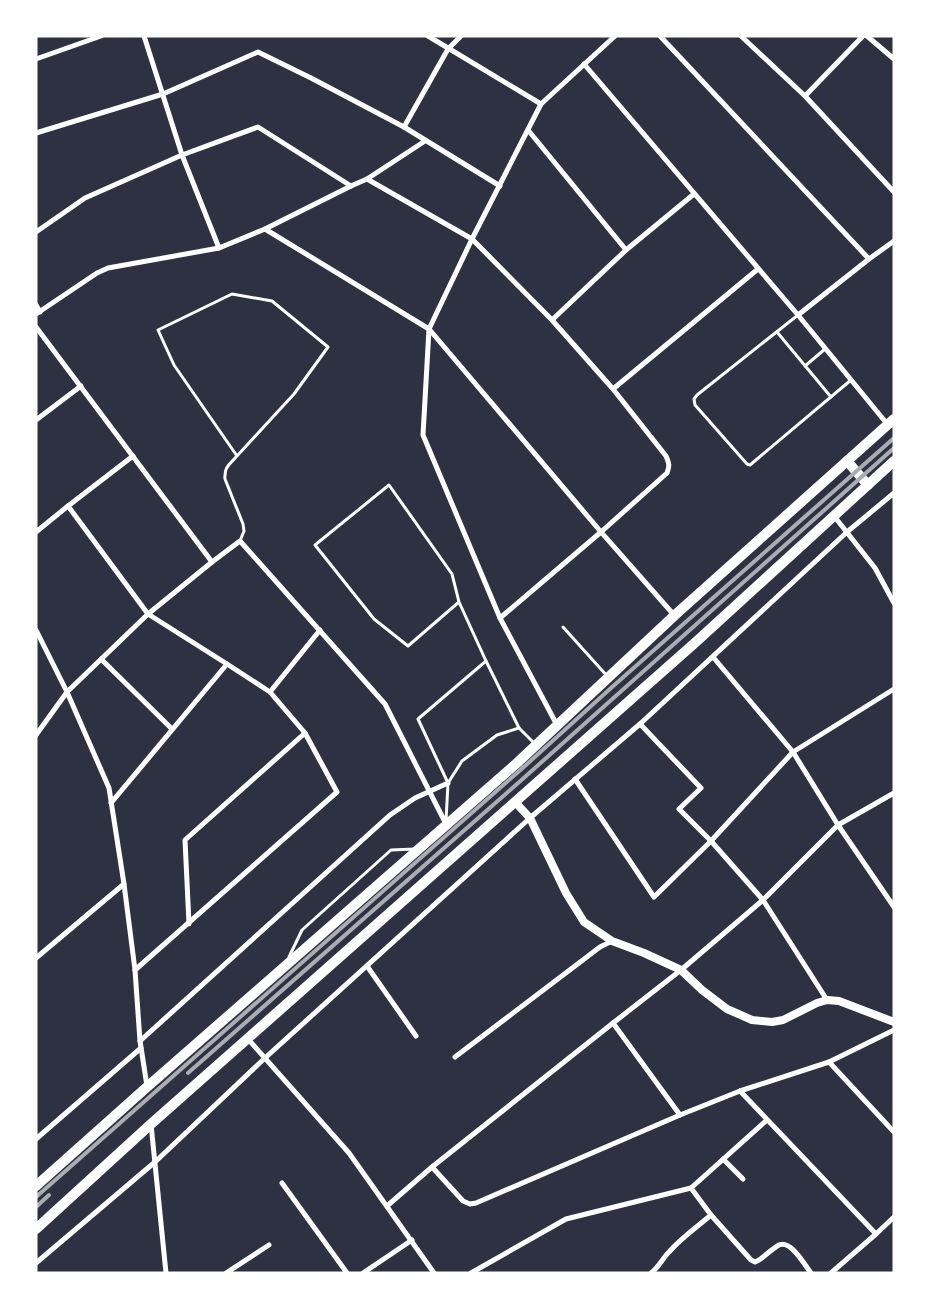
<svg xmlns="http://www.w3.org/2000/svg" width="930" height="1309" viewBox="0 0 930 1309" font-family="Helvetica,sans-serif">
<rect width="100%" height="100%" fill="#2d3142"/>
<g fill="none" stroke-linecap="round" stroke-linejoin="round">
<g stroke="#fff" stroke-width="3">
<polyline points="798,315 697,395 694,399 695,405 747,464 750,465 851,380"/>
<polyline points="777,332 831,397"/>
<polyline points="805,366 825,349"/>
<path d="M237 456 174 365 158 330 232 294 272 301 328 347 294 394 237 456C229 465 224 467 225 479L243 524 244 531 240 541"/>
<polyline points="459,602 452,574 389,485 315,545 374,619 408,646 459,602 486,661"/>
<polyline points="563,627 608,677"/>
<polyline points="448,783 418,719 486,661 519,728"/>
<polyline points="446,821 448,783 462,761 497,735 519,728 535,744"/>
<polyline points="289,957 302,930 391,850 415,849"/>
</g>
<g stroke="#fff" stroke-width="5">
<polyline points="144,36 182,155 219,248"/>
<polyline points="428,36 541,104"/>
<polyline points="660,36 869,259"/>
<polyline points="741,36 805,96 894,192"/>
<polyline points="867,36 894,59"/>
<polyline points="36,59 101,36"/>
<polyline points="584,64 798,315 888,425"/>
<polyline points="805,96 863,36"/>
<polyline points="404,127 448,49 461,36"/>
<polyline points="528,130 626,250"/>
<polyline points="36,133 163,94 258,52 311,78 404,127 500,186"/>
<path d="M367 179 472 239 552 320 613 389 666 456C669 463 670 466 667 473L601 532 500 618"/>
<polyline points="265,229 351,186 367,179 425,141"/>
<polyline points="36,232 85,198 182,155 258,127 351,186"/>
<polyline points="36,305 40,312"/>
<polyline points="36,314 97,273 108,268 219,248 265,229 429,329 601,532 674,615"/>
<polyline points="798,315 869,259 894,241"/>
<polyline points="552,320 626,250 694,194"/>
<polyline points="36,327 212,562"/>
<polyline points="613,389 758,269"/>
<polyline points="36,420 81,386"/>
<polyline points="68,506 148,614 227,664 111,803"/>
<polyline points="834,516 875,568 894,603"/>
<polyline points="36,532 68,506 133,456"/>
<polyline points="36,630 67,692 109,788 124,884 135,970 140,1041 147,1086"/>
<polyline points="713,657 793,752 838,825 894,907"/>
<polyline points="101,659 172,729"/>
<polyline points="270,692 320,630"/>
<polyline points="640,724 701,788 679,809 711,841 763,900 827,1000"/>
<polyline points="557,725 500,618 423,435 429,329 472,239 541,104 615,36"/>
<polyline points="36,735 67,692 148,614 212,562 240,541 385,704 446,824"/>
<polyline points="575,779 654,897 711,841 793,752 894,689"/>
<polyline points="189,924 185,840 305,733"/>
<polyline points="36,958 124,884"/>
<polyline points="367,966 416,1036"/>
<polyline points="135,970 337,792 305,733 270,692 227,664"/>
<polyline points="613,1023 680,1115"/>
<polyline points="248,1039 349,1153 434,1273"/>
<polyline points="140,1041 390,815 415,798 448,783"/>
<polyline points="455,1057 600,947 612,941"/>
<polyline points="829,1062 894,1030"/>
<polyline points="740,1091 876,1234"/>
<polyline points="151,1124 166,1273"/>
<polyline points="36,1139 141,1048"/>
<polyline points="723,1159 743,1179"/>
<polyline points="432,1167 463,1201 470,1204 476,1203 680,1115 740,1091 829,1062 894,1132"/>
<polyline points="282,1183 347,1273"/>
<path d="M691 1188 711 1215 751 1260 755 1262 759 1260C765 1256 772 1249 779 1245 791 1240 804 1264 811 1273"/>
<polyline points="387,1206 432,1167 613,1023 681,970 763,900 838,825 894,793"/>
<polyline points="36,1263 155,1162 265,1058 530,818 640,724 847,532 894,493"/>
<polyline points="226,1273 269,1245"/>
<polyline points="363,1273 412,1240"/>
<polyline points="471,1273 566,1219 691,1188 767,1120"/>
<path d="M651 1273C659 1267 662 1259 669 1252 681 1238 697 1227 711 1215"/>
<polyline points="831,1273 876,1234 894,1217"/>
</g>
<polyline stroke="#fff" stroke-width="8" points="515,802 530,818 566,893 584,922 612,941 644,953 681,970 702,990 727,1009 752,1020 772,1022 783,1020 817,1003 827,1000 839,1001 894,1022"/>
<g stroke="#fff" stroke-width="10">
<polyline points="847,461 868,485"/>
<polyline points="36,1186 147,1087 517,763 675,615 894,419"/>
<polyline points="36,1229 151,1124 697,641 894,461"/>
</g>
<g stroke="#abadb3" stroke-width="4">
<polyline points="188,1073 517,784 894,448"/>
<polyline points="36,1197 526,765 611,688 894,438"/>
<polyline points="36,1207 49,1195"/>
</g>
</g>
<rect width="930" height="1309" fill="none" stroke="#ffffff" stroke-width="75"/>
</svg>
